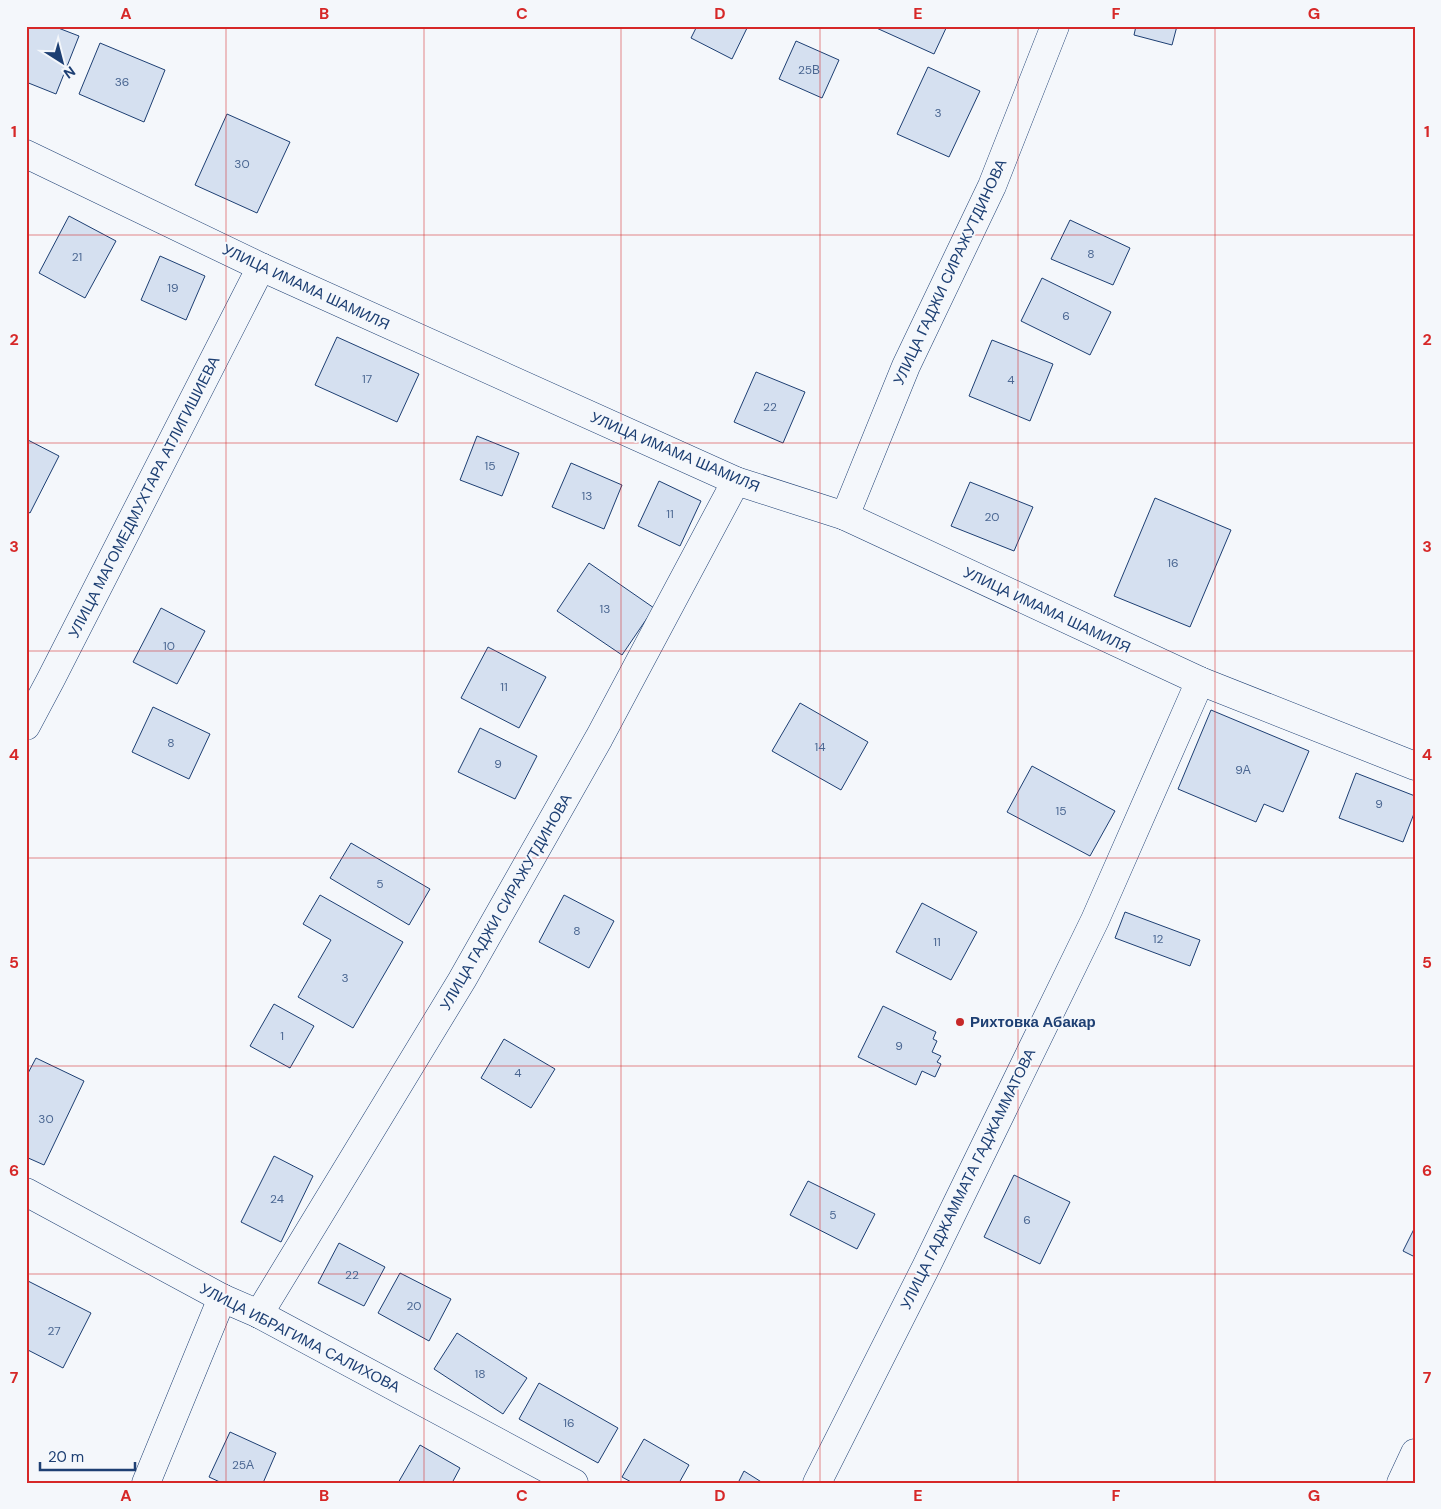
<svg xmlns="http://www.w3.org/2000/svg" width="1441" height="1509" viewBox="0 0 1441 1509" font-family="'DM Sans',sans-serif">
<rect width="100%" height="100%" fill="#f4f7fb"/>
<g fill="#d5e0f0" stroke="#1d3f73">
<polygon points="26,26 53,26 79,36 56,94 26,82"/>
<polygon points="697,26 748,26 732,59 691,38"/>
<polygon points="872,26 947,26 934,54"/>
<polygon points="1136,26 1177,26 1172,45 1134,35"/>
<polygon points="796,41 839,60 822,98 779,79"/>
<polygon points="100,43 165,70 144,122 79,94"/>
<polygon points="928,67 980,91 949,157 897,134"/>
<polygon points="227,114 290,142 257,213 195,185"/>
<polygon points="69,216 116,241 85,298 39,273"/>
<polygon points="1070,220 1130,248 1113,285 1051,259"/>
<polygon points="160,256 205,276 186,320 141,300"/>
<polygon points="1042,278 1111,312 1090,355 1021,321"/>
<polygon points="337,337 419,374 397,422 315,385"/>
<polygon points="992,340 1053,364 1030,421 969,396"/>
<polygon points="756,372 805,392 783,443 734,422"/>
<polygon points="477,436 519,453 502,496 460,480"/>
<polygon points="26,439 59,456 30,513 26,511"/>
<polygon points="571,463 622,485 604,529 552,507"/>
<polygon points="659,481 701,501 680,546 638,526"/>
<polygon points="970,482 1033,507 1014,551 951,526"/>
<polygon points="1155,498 1231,530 1190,627 1114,596"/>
<polygon points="589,563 654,608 622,655 557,611"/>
<polygon points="161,608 205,631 177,684 133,662"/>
<polygon points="488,647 546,677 519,728 461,698"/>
<polygon points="800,703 868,742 841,790 772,751"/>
<polygon points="153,707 210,734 189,779 132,752"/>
<polygon points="1211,710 1309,751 1283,812 1264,804 1256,822 1178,789"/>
<polygon points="480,728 537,756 515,799 458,772"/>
<polygon points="1032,766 1115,811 1090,856 1007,812"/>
<polygon points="1356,773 1415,796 1415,811 1403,842 1339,818"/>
<polygon points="351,843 430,889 409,925 330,878"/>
<polygon points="320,895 403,942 353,1028 298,997 331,940 303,924"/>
<polygon points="564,895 614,921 589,968 539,942"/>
<polygon points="922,903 977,932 951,980 896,952"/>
<polygon points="1125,912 1200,940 1190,966 1115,938"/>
<polygon points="274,1004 314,1026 290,1068 250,1046"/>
<polygon points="883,1006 936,1032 933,1039 937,1041 932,1052 941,1056 937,1062 941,1064 935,1077 922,1071 916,1085 858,1057"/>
<polygon points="504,1039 555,1069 531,1108 481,1078"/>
<polygon points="36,1058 84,1081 44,1165 26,1157 26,1077"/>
<polygon points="274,1156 313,1176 281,1242 241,1222"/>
<polygon points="1014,1175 1070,1202 1040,1264 984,1237"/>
<polygon points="808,1181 875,1214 857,1249 790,1215"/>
<polygon points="1415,1227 1415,1257 1403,1251"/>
<polygon points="339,1243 385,1267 364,1306 318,1283"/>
<polygon points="400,1273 451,1299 429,1341 378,1313"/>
<polygon points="26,1280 91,1313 63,1368 26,1349"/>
<polygon points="457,1333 527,1378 503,1414 434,1369"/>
<polygon points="539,1383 618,1428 598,1463 519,1419"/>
<polygon points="230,1432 276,1453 263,1483 222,1483 209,1477"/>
<polygon points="644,1439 689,1465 679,1483 633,1483 622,1477"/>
<polygon points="420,1445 460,1468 452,1483 398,1483"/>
<polygon points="744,1471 763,1483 738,1483"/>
</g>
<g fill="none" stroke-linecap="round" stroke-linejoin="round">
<defs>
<g id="street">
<polyline points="26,154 261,267 736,481 845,516 1200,681 1415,766"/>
<polyline points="845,516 906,366 992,186 1055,26"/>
<polyline points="26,726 51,679 261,267"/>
<polyline points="26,1192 222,1298 259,1314 574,1483"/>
<polyline points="259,1314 462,980 599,738 736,481"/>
<polyline points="146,1483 222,1298"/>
<polyline points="817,1483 926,1267 1095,920 1200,681"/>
<polyline points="1401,1483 1415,1453"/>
</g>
</defs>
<use href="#street" stroke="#1d3f73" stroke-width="29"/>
<use href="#street" stroke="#f4f7fb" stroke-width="28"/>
</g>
<path fill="none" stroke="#d62828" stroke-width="1" stroke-opacity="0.55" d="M226 26V1483M424 26V1483M621 26V1483M820 26V1483M1018 26V1483M1215 26V1483M26 235H1415M26 443H1415M26 651H1415M26 858H1415M26 1066H1415M26 1274H1415"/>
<circle fill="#c62828" stroke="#f4f7fb" stroke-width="2" cx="960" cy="1022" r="5"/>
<g text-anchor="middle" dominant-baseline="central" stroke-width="4" stroke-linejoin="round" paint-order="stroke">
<g font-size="12" fill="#4b6792">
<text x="809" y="70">25В</text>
<text x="122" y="82">36</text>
<text x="938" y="113">3</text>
<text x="242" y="164">30</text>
<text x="1091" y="254">8</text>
<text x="77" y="257">21</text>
<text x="173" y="288">19</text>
<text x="1066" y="316">6</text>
<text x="367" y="379">17</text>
<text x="1011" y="380">4</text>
<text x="770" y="407">22</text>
<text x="490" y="466">15</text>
<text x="587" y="496">13</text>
<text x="670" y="514">11</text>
<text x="992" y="517">20</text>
<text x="1173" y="563">16</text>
<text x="605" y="609">13</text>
<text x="169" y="646">10</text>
<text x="504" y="687">11</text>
<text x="171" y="743">8</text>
<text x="820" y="747">14</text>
<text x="498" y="764">9</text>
<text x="1243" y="770">9А</text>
<text x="1379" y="804">9</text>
<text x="1061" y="811">15</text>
<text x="380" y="884">5</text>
<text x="577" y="931">8</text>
<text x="1158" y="939">12</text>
<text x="937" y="942">11</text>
<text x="345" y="978">3</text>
<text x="282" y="1036">1</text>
<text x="899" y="1046">9</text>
<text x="518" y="1073">4</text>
<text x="46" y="1119">30</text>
<text x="277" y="1199">24</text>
<text x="833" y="1215">5</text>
<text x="1027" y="1220">6</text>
<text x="352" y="1275">22</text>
<text x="414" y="1306">20</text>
<text x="54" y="1331">27</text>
<text x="480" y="1374">18</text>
<text x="569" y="1423">16</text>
<text x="243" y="1465">25А</text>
</g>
<g font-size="15" fill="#1d3f73" stroke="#f4f7fb">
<text transform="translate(950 272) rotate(-65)">УЛИЦА ГАДЖИ СИРАЖУТДИНОВА</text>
<text transform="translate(306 287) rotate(25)">УЛИЦА ИМАМА ШАМИЛЯ</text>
<text transform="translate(675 452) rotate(23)">УЛИЦА ИМАМА ШАМИЛЯ</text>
<text transform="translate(144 497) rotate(-63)">УЛИЦА МАГОМЕДМУХТАРА АТЛИГИШИЕВА</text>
<text transform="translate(1047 610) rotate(25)">УЛИЦА ИМАМА ШАМИЛЯ</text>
<text transform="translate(506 902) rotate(-60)">УЛИЦА ГАДЖИ СИРАЖУТДИНОВА</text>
<text transform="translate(968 1179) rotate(-64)">УЛИЦА ГАДЖАММАТА ГАДЖАММАТОВА</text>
<text transform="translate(300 1338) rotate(27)">УЛИЦА ИБРАГИМА САЛИХОВА</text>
</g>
<g font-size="15" font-weight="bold" fill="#1d3f73" stroke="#f4f7fb" text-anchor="start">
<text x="970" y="1022">Рихтовка Абакар</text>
</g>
</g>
<rect width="1441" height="1509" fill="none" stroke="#f4f7fb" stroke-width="55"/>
<g transform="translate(62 62) rotate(144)" stroke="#f4f7fb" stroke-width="4" paint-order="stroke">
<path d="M0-4L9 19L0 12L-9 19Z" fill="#1d3f73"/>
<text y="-8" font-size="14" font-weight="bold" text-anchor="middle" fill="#1d3f73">N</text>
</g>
<path d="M40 1462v8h95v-8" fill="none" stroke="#1d3f73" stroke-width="2.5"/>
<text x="48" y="1462" font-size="15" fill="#1d3f73" stroke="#f4f7fb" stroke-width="4" paint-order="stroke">20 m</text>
<rect x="28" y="28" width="1386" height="1454" fill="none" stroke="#d62828" stroke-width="2"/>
<g font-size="16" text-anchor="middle" font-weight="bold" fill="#d62828">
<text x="126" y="19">A</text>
<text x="324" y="19">B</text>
<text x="522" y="19">C</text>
<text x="720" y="19">D</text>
<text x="918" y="19">E</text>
<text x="1116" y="19">F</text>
<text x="1314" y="19">G</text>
<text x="14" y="137">1</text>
<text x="1427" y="137">1</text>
<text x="14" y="345">2</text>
<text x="1427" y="345">2</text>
<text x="14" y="552">3</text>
<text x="1427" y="552">3</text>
<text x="14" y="760">4</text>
<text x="1427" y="760">4</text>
<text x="14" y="968">5</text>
<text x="1427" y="968">5</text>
<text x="14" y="1176">6</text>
<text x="1427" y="1176">6</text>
<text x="14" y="1383">7</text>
<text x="1427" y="1383">7</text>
<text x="126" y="1501">A</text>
<text x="324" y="1501">B</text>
<text x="522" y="1501">C</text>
<text x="720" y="1501">D</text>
<text x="918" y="1501">E</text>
<text x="1116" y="1501">F</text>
<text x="1314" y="1501">G</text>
</g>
</svg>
